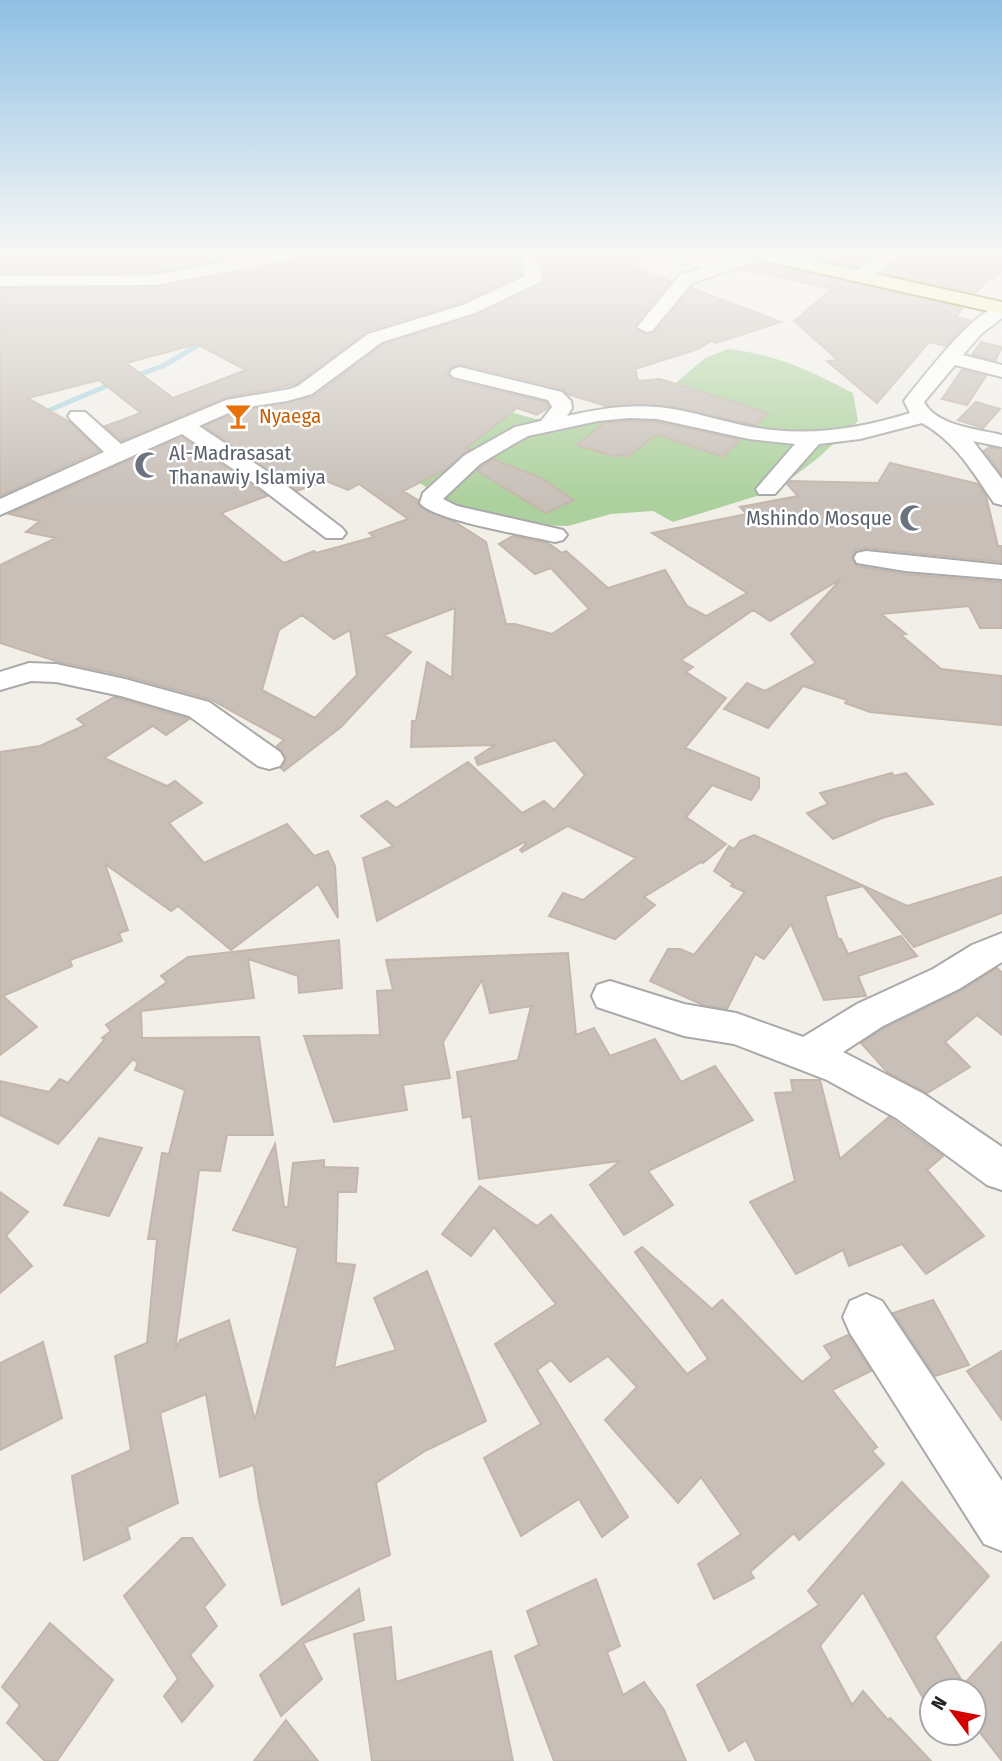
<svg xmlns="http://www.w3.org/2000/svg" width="1002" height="1761" viewBox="0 0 1002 1761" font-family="'Fira Sans Condensed',sans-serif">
<rect width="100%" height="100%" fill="#f2efe9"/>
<path fill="#add19e" d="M728 349C779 355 808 370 853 393L858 421 818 458 776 490 673 522 653 511 611 514 568 526 480 524 408 475 510 412 536 419 638 409 657 399 705 358Z"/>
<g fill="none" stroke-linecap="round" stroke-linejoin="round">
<g stroke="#aad3df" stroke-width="5">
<polyline points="132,377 163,366 207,340"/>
<polyline points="38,415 116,382"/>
</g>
</g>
<g fill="#c7bfb8" stroke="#c4b6ab" stroke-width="2" fill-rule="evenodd">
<polygon points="0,254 257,254 156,272 0,273"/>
<path d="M303 254H519L522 274 462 303 367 331 297 384 225 398 122 441 105 426 141 413 99 380 28 398 71 423 99 451 0 496V289L156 288 293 262ZM197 344 246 370 173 398 126 363Z"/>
<path d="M540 254H641L636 268 671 281 635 325 636 329 645 334 654 333 691 288 781 322 716 343 711 341 698 349 635 369 638 381 660 379 768 413 755 425 660 405 606 406 567 394 563 389 461 364 451 367 447 373 452 380 546 402 549 407 537 415 517 408 466 448 470 449 444 470 403 491 418 500V505L427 511 453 521 486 542 506 624H515L552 634 589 609 551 568 535 574 499 544 513 536 548 543 562 553 566 551 608 588 665 570 687 606 706 616 747 593 652 533 747 514 740 507 798 496 787 484 790 481 878 483 890 463 978 484 986 496 998 546H1002V562L866 548 856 550 852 557 857 566 905 574 1002 582V628H980L969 606 881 614 906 634 901 635 941 669 1002 676V725L870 712 845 703 847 700 803 686 768 728 724 709 747 683 765 691 816 663 791 634 841 579 770 621 753 610 681 660 693 667 686 672 726 698 685 748 759 778V788L751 800 712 785 686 817 726 844 703 863 701 862 644 897 655 905 615 939 549 916 563 893 583 900 636 858 568 826 522 852 520 850 526 844 524 842 377 921 363 858 393 846 361 816 387 801 396 808 468 762 522 813 544 801 554 810 585 775 555 740 478 765 475 758 495 745 411 747 412 721H416L427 662 452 678 455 608 384 635 411 652 341 727 284 771 281 768 286 758 277 746 284 740 210 699 126 676 56 661 0 643V565L56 538 26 532 40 521 9 514 182 437 267 496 221 513 284 563 314 551 316 553 374 537 369 533 408 519 359 484 348 490 326 481 297 491 204 426 241 411 313 397 383 344 476 316 541 284 545 277ZM302 615 334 639 350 630 357 675 315 718 262 690 279 630Z"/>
<polygon points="795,254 879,254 857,267"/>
<polygon points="903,254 1002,254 1002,271 992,280 988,279 976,293 881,273"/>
<polygon points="755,259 963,308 956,317 970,320 946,346 929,342 877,403 827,361 838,360 794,321 832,289 742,269"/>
<polygon points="981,342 1002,347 995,361 972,355"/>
<polygon points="962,370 986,376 967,405 942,399"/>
<polygon points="976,402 1000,409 983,428 958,420"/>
<polygon points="629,421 657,422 740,440 723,457 657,434 627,457 619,454 616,457 577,445 604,423"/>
<polygon points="989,447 1002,449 1002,475 984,451"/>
<polygon points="493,459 543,479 574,500 546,513 477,471"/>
<polygon points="114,697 189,719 166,735 153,726 104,758 167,786 175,781 202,803 169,823 204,863 287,824 314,856 328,851 335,866 338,918 318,884 231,950 178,906 171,911 105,864 128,930 119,933 122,941 70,960 72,966 3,996 37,1027 0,1055 0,752 40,746 85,725 77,719"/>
<polygon points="892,773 894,776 906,773 933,804 882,818 833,839 807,813 828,804 820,793"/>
<polygon points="754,835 907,906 1002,877 1002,913 914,947 863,886 825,896 838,939 841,939 848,954 901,936 917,956 858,976 866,996 824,1000 791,924 764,959 755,954 727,1009 703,1005 650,981 668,949 680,949 694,955 745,892 731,886 733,884 714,871 729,846 734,849 740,841"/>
<polygon points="339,940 342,988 299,993 298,976 248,959 254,998 141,1011 142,1038 259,1037 273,1135 227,1135 220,1171 199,1170 175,1350 180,1340 229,1320 255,1420 298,1248 233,1230 275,1144 284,1207 288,1207 293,1163 324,1160 324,1167 358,1168 356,1192 338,1192 336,1263 355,1265 334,1368 396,1350 374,1298 427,1271 486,1421 425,1451 376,1483 390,1555 282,1605 259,1501 254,1467 253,1465 220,1477 206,1394 160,1413 178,1503 127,1527 130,1539 84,1560 72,1476 131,1450 115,1356 147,1343 157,1239 148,1239 162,1153 169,1154 185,1090 135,1070 138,1063 133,1059 58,1144 0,1115 0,1081 49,1092 60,1079 68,1083 105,1039 102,1038 111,1031 106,1025 167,982 161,976 188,957"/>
<polygon points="568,953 576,1035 594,1028 610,1056 655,1039 681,1082 715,1066 753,1120 648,1171 673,1205 624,1235 590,1185 620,1161 479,1179 471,1116 463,1118 457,1072 518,1060 531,1006 490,1013 482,980 443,1042 450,1078 403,1085 407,1110 334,1122 304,1036 380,1035 377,991 393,990 386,960"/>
<polygon points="997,968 1002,973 1002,1035 977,1015 945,1042 970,1067 927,1093 888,1073 861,1043 884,1028 960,991"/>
<polygon points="791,1080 820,1080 840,1159 889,1117 943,1156 927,1170 984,1236 926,1274 902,1244 849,1266 843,1250 796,1274 750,1202 795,1181 775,1093 793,1092"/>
<polygon points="99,1138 142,1148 109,1216 64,1205"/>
<polygon points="480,1186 537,1226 551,1215 687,1374 708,1359 635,1252 642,1247 712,1309 722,1300 802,1382 832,1358 824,1346 848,1335 871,1371 832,1390 877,1447 872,1451 884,1464 799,1540 794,1533 750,1572 754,1578 714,1599 698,1564 741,1534 701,1477 678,1503 605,1420 637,1387 608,1356 570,1382 551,1360 537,1370 628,1517 602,1537 579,1499 521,1536 484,1458 541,1424 495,1344 556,1304 494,1227 471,1256 442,1234"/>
<polygon points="0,1192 28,1212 6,1236 32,1266 0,1293"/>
<polygon points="933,1300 969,1365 935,1376 893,1313"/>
<polygon points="43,1342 62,1418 0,1450 0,1363"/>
<polygon points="1002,1351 1002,1420 967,1371"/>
<polygon points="902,1482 989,1576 935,1637 964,1684 1002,1642 1002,1761 974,1725 974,1691 932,1691 923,1698 863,1592 820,1646 852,1705 863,1691 888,1720 890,1718 931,1761 756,1761 746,1740 729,1751 697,1685 819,1605 808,1591"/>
<polygon points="182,1538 192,1538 225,1585 204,1607 217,1626 190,1655 213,1686 182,1722 164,1696 178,1679 124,1596"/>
<polygon points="596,1579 620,1646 607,1652 623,1695 644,1682 664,1710 686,1761 554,1761 515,1656 539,1645 527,1611"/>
<polygon points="359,1589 364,1620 303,1643 322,1679 281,1716 260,1675"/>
<polygon points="50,1623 113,1680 57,1761 45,1761 7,1723 20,1705 2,1687"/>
<polygon points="391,1627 396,1682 491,1651 513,1761 372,1761 354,1634"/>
<polygon points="286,1720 318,1761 254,1761"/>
</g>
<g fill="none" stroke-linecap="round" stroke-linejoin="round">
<defs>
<g id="street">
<polygon points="269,254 301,254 293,259 156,285 0,286 0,276 156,275"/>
<polygon points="521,254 537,254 542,278 540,282 475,313 382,342 312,394 287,401 240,408 199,426 274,476 342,528 346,533 342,538 326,538 258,486 182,434 0,515 0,499 104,452 71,420 68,416 71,412 85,412 121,444 226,400 290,389 298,386 368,334 463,305 525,276"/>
<polygon points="649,254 679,254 721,262 739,254 758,254 743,266 692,283 652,331 646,332 637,327 680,275 702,268 651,257"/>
<polygon points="883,254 901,254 867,280 855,280 853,276 855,272"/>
<path d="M1002 304V318L981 334 963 355 1002 365V377L955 365 924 402C936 426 978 429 1002 435V447L973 441 1002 479V505L994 503C972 471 957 443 922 423L860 439 819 444 775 494H759L756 489 795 444 749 439 657 419 629 418 598 421 528 436 517 442 480 464 443 499 457 506 563 530 567 535 563 540 555 542C530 536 432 520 420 503L423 493 465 455 515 427 541 421 552 407 548 400 453 377 450 373 453 369 460 367 562 392 571 401 572 408 567 416C602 408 637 403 673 409 707 415 739 427 773 430 819 435 866 427 910 413L904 401 907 397C927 373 973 311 1002 304Z"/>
<polygon points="866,551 1002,565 1002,579 905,571 857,563 854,558 857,553"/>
<polygon points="29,663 56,664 125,679 209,702 280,752 284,759 280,766 269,769 258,766 189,716 121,696 56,682 31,681 0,690 0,672"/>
<polygon points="1002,933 1002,962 959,989 883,1026 843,1052 924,1094 1002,1147 1002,1190 987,1185 896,1118 827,1080 734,1044 684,1036 597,1007 592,996 597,985 610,981 684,1004 736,1013 803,1037 857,1004 933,969 972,945"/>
<polygon points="866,1294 882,1301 1002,1481 1002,1551 984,1544 850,1333 843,1317 850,1301"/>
</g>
<polygon id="secondary" points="752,254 785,254 1002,302 1002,314 761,260"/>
</defs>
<use href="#street" stroke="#a9a9a9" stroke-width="4"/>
<use href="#secondary" stroke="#707d05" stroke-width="4"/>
<use href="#street" fill="#fff" fill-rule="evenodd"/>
<use href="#secondary" fill="#f7fabf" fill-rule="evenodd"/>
</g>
<linearGradient id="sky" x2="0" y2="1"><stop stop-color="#8fc0e4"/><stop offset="0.51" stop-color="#f9f8f5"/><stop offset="1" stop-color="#f9f8f5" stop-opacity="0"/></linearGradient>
<rect width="1002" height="500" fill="url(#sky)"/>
<defs>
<symbol id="bar-bare" viewBox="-9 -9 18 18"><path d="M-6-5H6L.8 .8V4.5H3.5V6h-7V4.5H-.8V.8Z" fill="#e8710a" stroke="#fff" stroke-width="2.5" paint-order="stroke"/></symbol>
<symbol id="mosque-bare" viewBox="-9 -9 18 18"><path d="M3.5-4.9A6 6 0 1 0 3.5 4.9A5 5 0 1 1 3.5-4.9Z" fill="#6b7280" stroke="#fff" stroke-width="2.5" paint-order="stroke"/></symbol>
</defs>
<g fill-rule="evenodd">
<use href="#bar-bare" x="219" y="397" width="38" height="38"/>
<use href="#mosque-bare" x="129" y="446" width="38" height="38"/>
<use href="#mosque-bare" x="894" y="499" width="38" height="38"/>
</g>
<g text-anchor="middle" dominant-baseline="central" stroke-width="5" stroke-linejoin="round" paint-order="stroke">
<g font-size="21" fill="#c56008" stroke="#fff" text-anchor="start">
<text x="259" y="416">Nyaega</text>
</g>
<g font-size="21" fill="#5b616d" stroke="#fff" text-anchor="start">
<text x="169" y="453">Al-Madrasasat<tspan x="169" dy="24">Thanawiy Islamiya</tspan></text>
<text x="892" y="518" text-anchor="end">Mshindo Mosque</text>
</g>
</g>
<g transform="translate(953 1712) rotate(302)"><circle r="33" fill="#ffffff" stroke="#a7a7a7" stroke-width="2"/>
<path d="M0-5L12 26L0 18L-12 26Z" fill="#d40000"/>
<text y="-10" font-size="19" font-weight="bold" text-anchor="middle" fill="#222222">N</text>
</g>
</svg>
